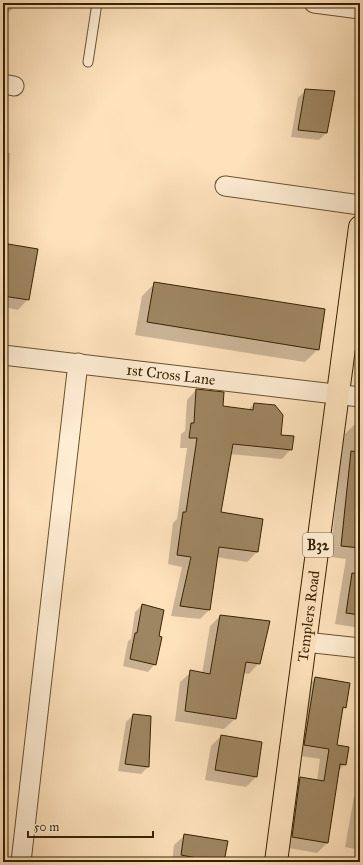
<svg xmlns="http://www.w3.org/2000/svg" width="363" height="865" viewBox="0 0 363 865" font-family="'IM FELL Great Primer',serif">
<rect width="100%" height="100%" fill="#fee2bc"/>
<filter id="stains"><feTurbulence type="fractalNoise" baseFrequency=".005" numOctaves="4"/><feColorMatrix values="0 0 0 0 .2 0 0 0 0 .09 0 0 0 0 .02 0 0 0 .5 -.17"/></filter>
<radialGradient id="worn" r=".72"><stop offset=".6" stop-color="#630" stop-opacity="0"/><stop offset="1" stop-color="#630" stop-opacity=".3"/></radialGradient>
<g fill="#0003">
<polygon points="3,3 13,3 13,8 3,18"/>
<polygon points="306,90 326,133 319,140 291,137 298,98"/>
<polygon points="3,152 10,153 8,193 3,198"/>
<polygon points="8,245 28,299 18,310 3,307 3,250"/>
<polygon points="155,283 318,349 305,362 135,335 142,296"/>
<polygon points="196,390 222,406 248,410 254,404 275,406 280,436 291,449 282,459 230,454 219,513 262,520 257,552 247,562 216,557 209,610 200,619 171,616 182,567 168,564 173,523 177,519 187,448 180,448 181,434 185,431 187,400"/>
<polygon points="354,425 360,426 360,628 335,624 346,559 330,557 343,436"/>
<polygon points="142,605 155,664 148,672 123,666 128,641 131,639 135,612"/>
<polygon points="220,616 259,663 249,674 243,673 235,719 224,729 175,721 180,682 191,672 202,674 210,626"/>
<polygon points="315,678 345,707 342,711 336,746 345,764 338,771 327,843 317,853 283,847 291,788 301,778 317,781 320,759 295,755 306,688"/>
<polygon points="133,715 148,767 141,774 118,771 126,722"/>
<polygon points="221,736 256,777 246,787 205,780 211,746"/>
<polygon points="360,790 360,850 345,847 354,797"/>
<polygon points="185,835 223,862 172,862 174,845"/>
</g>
<g fill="#9e8662" stroke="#372200">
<polygon points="305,89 335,91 327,133 298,130"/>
<polygon points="8,244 38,249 29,300 3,296 3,275"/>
<polygon points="154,282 325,309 319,350 147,322"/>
<polygon points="196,389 224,392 223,406 253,410 254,403 275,405 283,415 281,435 294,436 292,450 233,444 221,512 263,519 258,552 219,547 210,610 180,606 191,557 177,555 183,512 186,512 197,438 189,438 191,423 194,423"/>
<polygon points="351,451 360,452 360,548 341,546"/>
<polygon points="352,573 360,574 360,615 346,613"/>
<polygon points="142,604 164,610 159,636 162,637 156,665 130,659 135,633 137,633"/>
<polygon points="220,615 270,621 260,664 246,662 236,719 185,711 190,670 210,674"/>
<polygon points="315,677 350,683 346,708 343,707 337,745 349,747 346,765 340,764 328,843 292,837 300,777 324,781 329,749 304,745"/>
<polygon points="133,714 151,716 149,767 125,764"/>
<polygon points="221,735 262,742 257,777 215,770"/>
<polygon points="184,834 228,841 224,862 196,862 197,858 181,855"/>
</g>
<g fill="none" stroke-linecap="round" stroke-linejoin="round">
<defs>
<polyline id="service" points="88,62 97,3"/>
<g id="minor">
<polyline points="314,3 360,9"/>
<polyline points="3,84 14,86"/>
<polyline points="225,186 360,205"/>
<path id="s1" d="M3 355 360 397"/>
<polyline points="305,642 360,648"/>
<polyline points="21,862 78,363"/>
</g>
<g id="primary">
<path id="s2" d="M276 862 360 227"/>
</g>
</defs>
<use href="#service" stroke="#69522f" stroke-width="11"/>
<use href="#minor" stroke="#69522f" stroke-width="21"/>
<use href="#primary" stroke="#372200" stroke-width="24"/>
<use href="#service" stroke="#feecd3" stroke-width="9"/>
<use href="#minor" stroke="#feecd3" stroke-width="19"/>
<use href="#primary" stroke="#fee2bc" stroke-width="22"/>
</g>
<g text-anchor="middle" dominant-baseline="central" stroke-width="3" stroke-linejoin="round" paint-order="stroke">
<rect fill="#feecd3" stroke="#735f3f" stroke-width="1" x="303" y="533" width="30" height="24" rx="3"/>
<g font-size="14" font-weight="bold" fill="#372200">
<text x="318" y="545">B32</text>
</g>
<g font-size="15" fill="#372200" stroke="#feecd3">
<text stroke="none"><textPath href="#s1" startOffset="169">1st Cross Lane</textPath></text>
<text stroke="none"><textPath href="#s2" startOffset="248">Templers Road</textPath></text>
</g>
</g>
<rect width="363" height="865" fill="none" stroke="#fee2bc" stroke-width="16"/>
<rect x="4" y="4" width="355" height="857" fill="none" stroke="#372200" stroke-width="2"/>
<rect x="8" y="8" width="347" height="849" fill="none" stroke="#372200"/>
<path d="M28 831v6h125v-6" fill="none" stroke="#372200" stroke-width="2"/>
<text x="34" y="831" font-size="12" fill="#372200" stroke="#feecd3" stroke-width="3" paint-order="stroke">50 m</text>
<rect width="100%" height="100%" filter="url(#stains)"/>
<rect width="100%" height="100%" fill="url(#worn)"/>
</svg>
